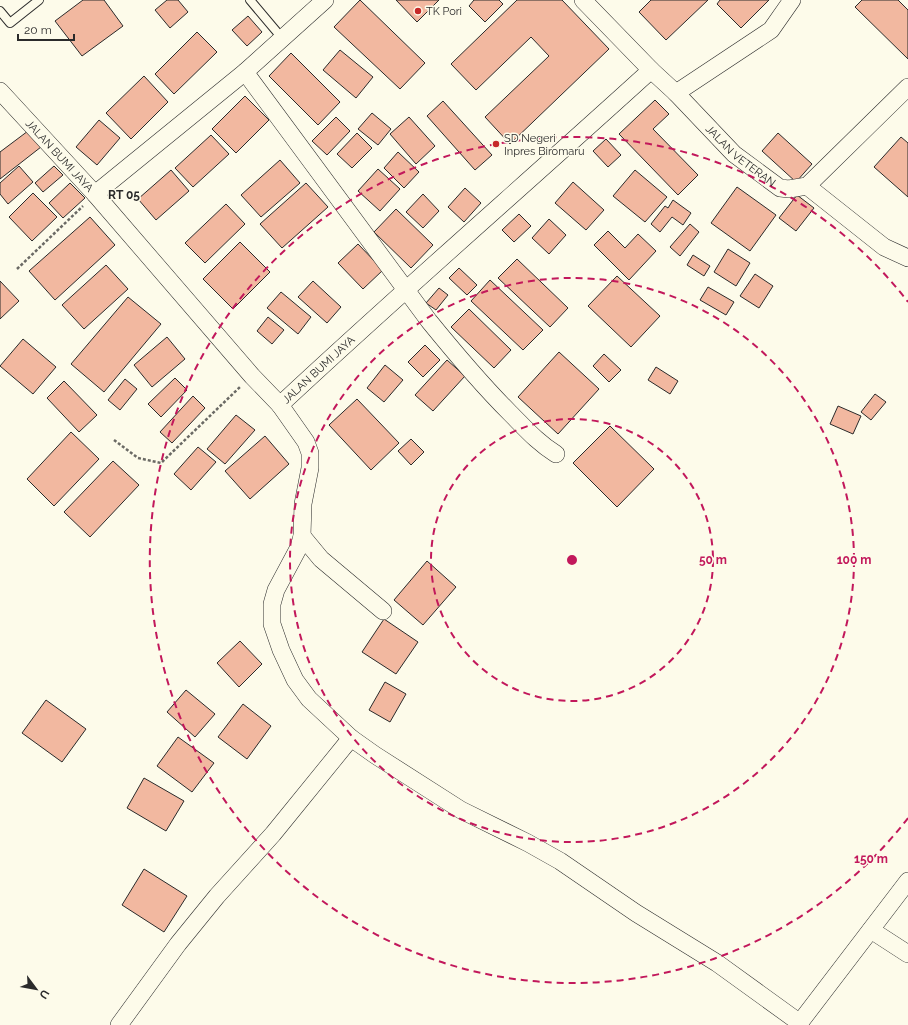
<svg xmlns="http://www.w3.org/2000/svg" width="908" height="1025" viewBox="0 0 908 1025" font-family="Raleway,sans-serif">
<rect width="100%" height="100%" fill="#fdfbea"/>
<g fill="#f2b8a0" stroke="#2b2b2b">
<polygon points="83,0 104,0 123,26 82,56 55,21"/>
<polygon points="167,0 178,0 188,12 170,28 155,10"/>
<polygon points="360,0 425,63 400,89 334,27"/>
<polygon points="396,0 439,0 417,22"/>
<polygon points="474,0 499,0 503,4 485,22 469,6"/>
<polygon points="517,0 562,0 609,49 510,144 485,117 549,56 531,37 476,90 451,64"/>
<polygon points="651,0 708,0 666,40 639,12"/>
<polygon points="720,0 769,0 741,28 717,4"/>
<polygon points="862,0 898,0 908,10 908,59 855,7"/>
<polygon points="248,16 262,32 247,46 232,30"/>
<polygon points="197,32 217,52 174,94 155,74"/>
<polygon points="340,50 373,77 356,98 323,70"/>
<polygon points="291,53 340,102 318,125 269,76"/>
<polygon points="144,76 168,102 131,139 106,113"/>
<polygon points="245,96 269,120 236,153 212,129"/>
<polygon points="655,100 669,114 653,129 698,175 678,195 619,134"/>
<polygon points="443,101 492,155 475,170 427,116"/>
<polygon points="372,113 391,129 378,145 358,129"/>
<polygon points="336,117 350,131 327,155 312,141"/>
<polygon points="409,117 435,146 416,164 390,134"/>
<polygon points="99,120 120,138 97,165 76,147"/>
<polygon points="28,131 41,147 0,179 0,152"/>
<polygon points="357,133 372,148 352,168 337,154"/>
<polygon points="778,133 812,164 796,182 762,151"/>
<polygon points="211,135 229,154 193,187 175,168"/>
<polygon points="901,137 908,143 908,197 874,167"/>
<polygon points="606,139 621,155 608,167 593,151"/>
<polygon points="398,152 419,172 404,188 384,168"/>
<polygon points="280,160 300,183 261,217 241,195"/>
<polygon points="19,166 33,182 8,204 0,194 0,183"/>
<polygon points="54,166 63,175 43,192 35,183"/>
<polygon points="378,169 400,189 380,211 358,191"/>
<polygon points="171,170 189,191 156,220 138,199"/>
<polygon points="635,170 667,197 645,222 613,196"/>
<polygon points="573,182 604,210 586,230 555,203"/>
<polygon points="70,183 85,198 63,218 49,203"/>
<polygon points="306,183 328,207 282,248 260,224"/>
<polygon points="737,187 776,215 750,251 711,223"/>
<polygon points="465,188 481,203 464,222 448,207"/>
<polygon points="33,193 57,217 32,241 9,217"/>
<polygon points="423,194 439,211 423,228 406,212"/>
<polygon points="797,195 814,208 796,231 779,218"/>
<polygon points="673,200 691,213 683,225 672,217 660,232 651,224 665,206 668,208"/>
<polygon points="226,204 245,224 205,263 185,243"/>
<polygon points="396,209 433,245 411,268 374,232"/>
<polygon points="519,214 531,226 514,242 502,230"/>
<polygon points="90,217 115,245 55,300 29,271"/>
<polygon points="549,219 566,235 549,254 532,238"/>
<polygon points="690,224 699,232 680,256 670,247"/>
<polygon points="608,231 625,248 638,234 656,251 629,280 594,245"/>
<polygon points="240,242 270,272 233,309 203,279"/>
<polygon points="358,244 383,270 363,289 338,263"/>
<polygon points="728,249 750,263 736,286 714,272"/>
<polygon points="693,255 710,266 704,276 687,265"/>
<polygon points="517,259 568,308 550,327 498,278"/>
<polygon points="106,265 128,289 84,329 62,305"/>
<polygon points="459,268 477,285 467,295 449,278"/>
<polygon points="755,274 773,286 759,308 740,296"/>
<polygon points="617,276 660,316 631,347 588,306"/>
<polygon points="490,280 543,330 523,350 471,301"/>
<polygon points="0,281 19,301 0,319"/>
<polygon points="313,281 341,307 327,323 298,297"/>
<polygon points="708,287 734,302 726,315 700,300"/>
<polygon points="439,288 448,295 436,310 426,303"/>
<polygon points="281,292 311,317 298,334 267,308"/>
<polygon points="128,297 161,324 104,392 71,364"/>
<polygon points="469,309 511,350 494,368 451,327"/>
<polygon points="268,317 284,330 272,344 257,331"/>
<polygon points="167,337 185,359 152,387 134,365"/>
<polygon points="23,339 56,367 33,394 0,366"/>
<polygon points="425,345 440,360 423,377 408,362"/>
<polygon points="559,352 599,389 558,434 518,397"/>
<polygon points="604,354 621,370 609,382 593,366"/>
<polygon points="447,360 465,376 433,411 415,395"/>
<polygon points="385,365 403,380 384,402 367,388"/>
<polygon points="656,367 678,381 670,394 648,380"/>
<polygon points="175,378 187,390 161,417 148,404"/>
<polygon points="125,379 137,389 120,410 108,400"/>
<polygon points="64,381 97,415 79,432 47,398"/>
<polygon points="875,394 886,402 871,420 861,412"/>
<polygon points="193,396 205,408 172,443 160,432"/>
<polygon points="357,399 399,443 371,470 329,425"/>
<polygon points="838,406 861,416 853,434 830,424"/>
<polygon points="236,415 255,430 225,464 207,449"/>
<polygon points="610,426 654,469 617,507 573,463"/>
<polygon points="71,432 99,459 54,506 27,479"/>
<polygon points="265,436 289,464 250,499 225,471"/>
<polygon points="411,439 424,452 411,465 398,451"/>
<polygon points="198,447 216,462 191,490 174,474"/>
<polygon points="113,461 139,485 90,537 64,512"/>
<polygon points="427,561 456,587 423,625 394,600"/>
<polygon points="384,619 418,642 396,674 362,652"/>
<polygon points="240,641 262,664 239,687 217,663"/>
<polygon points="385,682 406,694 390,722 369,710"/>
<polygon points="186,690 215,714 195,737 167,712"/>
<polygon points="46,700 86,729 62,762 22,733"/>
<polygon points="243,704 271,726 247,759 218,737"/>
<polygon points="178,737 214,763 192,792 157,766"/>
<polygon points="144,778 184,801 166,831 127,808"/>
<polygon points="144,869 187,896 164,932 122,905"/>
</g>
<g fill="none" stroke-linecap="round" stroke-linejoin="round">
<defs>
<g id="service">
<polyline points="250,0 282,38"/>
<polyline points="0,11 10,23 39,0"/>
</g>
<g id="minor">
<path id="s1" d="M583 0 651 70 676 93 734 154 780 188 789 189 807 186 908 87"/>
<path d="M245 72 429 321C455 353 481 384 510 413 525 428 538 443 556 454"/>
<path id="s2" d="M0 91 95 194 252 376 280 405C402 291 528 182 651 70"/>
<polyline points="676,93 771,30 792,0"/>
<polyline points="807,186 884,247 908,258"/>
<polyline points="95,194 245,72 325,0"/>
<polyline points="280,405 306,442 310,453 310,468 303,504 302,536 299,547 276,590 272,604 272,624 281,650 295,680 309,699 351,738 375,755 461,810 528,843 560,861 636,913 717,963 800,1023"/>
<polyline points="302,536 321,559 383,611"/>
<polyline points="871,930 908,954"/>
<polyline points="119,1025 178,944 217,896 273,834 351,738"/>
<polyline points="798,1025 908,881"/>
</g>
</defs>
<use href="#service" stroke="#2b2b2b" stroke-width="10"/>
<use href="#minor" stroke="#2b2b2b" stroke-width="18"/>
<g stroke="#6a6964" stroke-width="2.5" stroke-dasharray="3 2" stroke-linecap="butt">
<polyline points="17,269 83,206"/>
<polyline points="114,440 138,458 161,463 240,387"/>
</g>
<use href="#service" stroke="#fdfbea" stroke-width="8"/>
<use href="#minor" stroke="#fdfbea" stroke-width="17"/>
</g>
<g fill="none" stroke="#c2185b" stroke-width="2" stroke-dasharray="7 5">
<circle cx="572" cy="560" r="141"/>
<circle cx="572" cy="560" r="282"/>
<path d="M908 818A423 423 0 1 1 908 302"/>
</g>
<g fill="#c62828" stroke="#fdfbea" stroke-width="1.5">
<circle cx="418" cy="11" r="4"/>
<circle cx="496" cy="144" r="4"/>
</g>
<g text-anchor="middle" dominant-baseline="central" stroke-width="3" stroke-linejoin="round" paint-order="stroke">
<g font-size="11" fill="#2b2b2b" stroke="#fdfbea" text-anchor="start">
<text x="426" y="11">TK Pori</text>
<text x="504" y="138">SD Negeri<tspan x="504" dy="13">Inpres Biromaru</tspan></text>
</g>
<g font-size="11" fill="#2b2b2b" stroke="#fdfbea">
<text stroke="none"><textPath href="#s1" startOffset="222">JALAN VETERAN</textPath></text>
<text stroke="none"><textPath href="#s2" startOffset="88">JALAN BUMI JAYA</textPath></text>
<text stroke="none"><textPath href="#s2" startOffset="473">JALAN BUMI JAYA</textPath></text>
</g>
<g font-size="12" font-weight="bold" fill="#2b2b2b" stroke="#fdfbea">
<text x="124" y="195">RT 05</text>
</g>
</g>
<circle cx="572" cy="560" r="6" fill="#c2185b" stroke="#fdfbea" stroke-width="2"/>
<g font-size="12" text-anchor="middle" font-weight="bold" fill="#c2185b" stroke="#fdfbea" stroke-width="3" stroke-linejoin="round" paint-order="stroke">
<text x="713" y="564">50 m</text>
<text x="854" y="564">100 m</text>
<text x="871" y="863">150 m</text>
</g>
<g transform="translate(36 989) rotate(122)" stroke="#fdfbea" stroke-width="3" paint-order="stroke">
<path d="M0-3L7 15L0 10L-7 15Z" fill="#2b2b2b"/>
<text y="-6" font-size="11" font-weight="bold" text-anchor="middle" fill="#2b2b2b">U</text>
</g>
<path d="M18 34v6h56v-6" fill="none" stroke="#2b2b2b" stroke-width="2"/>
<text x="24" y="34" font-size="12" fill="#2b2b2b" stroke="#fdfbea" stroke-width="3" paint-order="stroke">20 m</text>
</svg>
